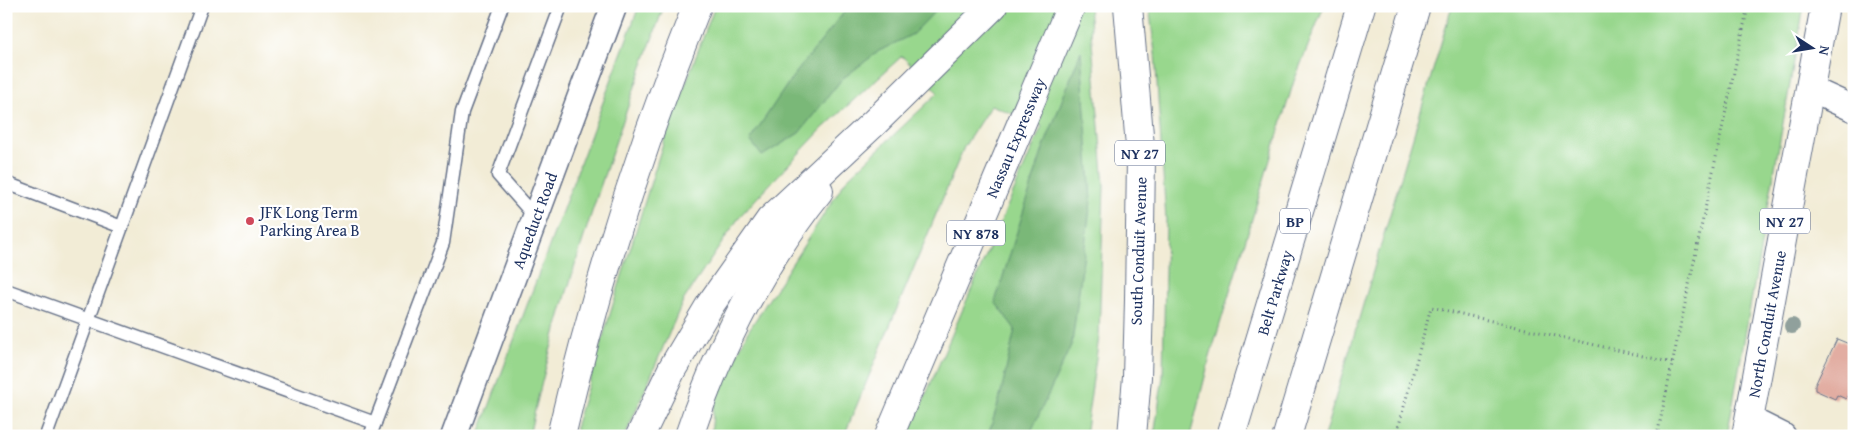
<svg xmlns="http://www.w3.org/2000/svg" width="1860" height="442" viewBox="0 0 1860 442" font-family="'Gentium Book Plus',serif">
<rect width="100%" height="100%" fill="#fff"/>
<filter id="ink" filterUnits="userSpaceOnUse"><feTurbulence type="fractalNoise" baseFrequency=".02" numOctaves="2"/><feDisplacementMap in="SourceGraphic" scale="10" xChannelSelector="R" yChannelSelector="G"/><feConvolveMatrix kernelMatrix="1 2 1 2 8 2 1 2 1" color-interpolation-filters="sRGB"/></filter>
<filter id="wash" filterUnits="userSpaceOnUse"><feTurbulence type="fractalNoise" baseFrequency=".0096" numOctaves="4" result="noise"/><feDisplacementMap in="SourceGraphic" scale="20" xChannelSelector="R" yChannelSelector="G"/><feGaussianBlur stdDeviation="1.12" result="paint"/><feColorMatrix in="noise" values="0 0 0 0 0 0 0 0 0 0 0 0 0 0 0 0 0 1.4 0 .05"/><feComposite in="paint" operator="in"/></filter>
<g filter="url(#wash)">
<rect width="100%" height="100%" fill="#f2ecd6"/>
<g fill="#98d78d" stroke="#5a8376">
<path d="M639 6H664C613 147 562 289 529 436H478Z"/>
<polygon points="715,6 1089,6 1104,186 1099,337 1085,436 908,436 1042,126 991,105 964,147 844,436 711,436 714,403 747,333 846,180 938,93 902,56 822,129 740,216 683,301 625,436 576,436 576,424 663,143"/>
<polygon points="1149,6 1324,6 1294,81 1210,357 1190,436 1154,436 1163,376 1166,220 1155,53"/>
<polygon points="1452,6 1804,6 1727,436 1324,436"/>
</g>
<g fill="#7ab878" stroke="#4a746b">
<polygon points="849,6 940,6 913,34 879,51 842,79 799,133 762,156 750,140 791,79"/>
<polygon points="1081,51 1091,201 1072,343 1029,436 988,436 1000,397 1015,329 995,302 1042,152"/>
</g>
<g id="blocks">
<polygon fill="#e2ada2" points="1837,339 1854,346 1854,384 1846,399 1837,395 1835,399 1815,390 1815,385"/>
</g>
</g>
<g filter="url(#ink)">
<use href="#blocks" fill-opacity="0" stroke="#667188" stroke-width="1"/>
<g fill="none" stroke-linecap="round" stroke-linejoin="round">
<defs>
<g id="service">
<polyline points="6,183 122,227"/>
<polyline points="536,218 498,175 561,6"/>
<polyline points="6,290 375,423"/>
<polyline points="46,436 202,6"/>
<polyline points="370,436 443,243 462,112 502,6"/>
</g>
<g id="minor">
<polyline points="1810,89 1854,109"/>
<polyline points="1749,419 1783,436"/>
<path id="s1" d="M454 436 614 6"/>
</g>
<g id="primary">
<path id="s2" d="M1746 436 1825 6"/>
</g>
<g id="trunk">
<polyline points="1128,6 1141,158 1139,300"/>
<path d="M561 436C595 290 641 145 697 6"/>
</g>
<g id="motorway">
<polyline points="640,436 672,369 710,305 770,220 875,122 993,6"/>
<path d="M689 436C718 349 762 263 819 191"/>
<path id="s3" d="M889 436 1071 6"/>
<polyline points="1132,436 1137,377 1139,300"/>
<path id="s4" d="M1231 436 1361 6"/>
<polyline points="1287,436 1416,6"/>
</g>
</defs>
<use href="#service" stroke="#667188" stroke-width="15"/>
<use href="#minor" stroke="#667188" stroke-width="28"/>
<use href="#primary" stroke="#667188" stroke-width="30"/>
<use href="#trunk" stroke="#667188" stroke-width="30"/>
<use href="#motorway" stroke="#667188" stroke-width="30"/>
<g stroke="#667188" stroke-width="3" stroke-dasharray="1 4" stroke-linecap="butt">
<polyline points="6,429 25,436"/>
<polyline points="1396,436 1431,307 1673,363"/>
<polyline points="1657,436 1748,6"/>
</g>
<use href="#service" stroke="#fff" stroke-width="12"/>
<use href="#minor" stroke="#fff" stroke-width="25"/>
<use href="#primary" stroke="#fff" stroke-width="28"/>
<use href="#trunk" stroke="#fff" stroke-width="28"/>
<use href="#motorway" stroke="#fff" stroke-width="28"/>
</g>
<circle fill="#90a09c" cx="1792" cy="326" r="8"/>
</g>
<circle fill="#d1495b" stroke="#fff" stroke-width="2" cx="250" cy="221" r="5"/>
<g text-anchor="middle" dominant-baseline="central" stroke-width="4.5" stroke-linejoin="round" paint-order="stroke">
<g fill="#fff" stroke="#5f6d8e" stroke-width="1">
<rect x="1115" y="140.5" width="50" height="25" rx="4"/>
<rect x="1280" y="208.5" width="30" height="25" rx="4"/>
<rect x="1760" y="208.5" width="50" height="25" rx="4"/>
<rect x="947" y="220.5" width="58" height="25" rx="4"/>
</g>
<g font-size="15" font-weight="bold" fill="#1b2f5e">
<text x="1140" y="153">NY 27</text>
<text x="1295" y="221">BP</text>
<text x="1785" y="221">NY 27</text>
<text x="976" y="233">NY 878</text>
</g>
<g font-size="16" fill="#1b2f5e" stroke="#fff">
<text stroke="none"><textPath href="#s3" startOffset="324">Nassau Expressway</textPath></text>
<text stroke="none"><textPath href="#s1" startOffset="230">Aqueduct Road</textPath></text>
<text transform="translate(1138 251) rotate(-88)">South Conduit Avenue</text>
<text stroke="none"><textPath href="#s4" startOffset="150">Belt Parkway</textPath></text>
<text stroke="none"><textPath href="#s2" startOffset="114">North Conduit Avenue</textPath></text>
</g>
<g font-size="16" fill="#1b2f5e" stroke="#fff" text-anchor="start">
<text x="260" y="212">JFK Long Term<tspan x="260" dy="18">Parking Area B</tspan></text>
</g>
</g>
<rect width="1860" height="442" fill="none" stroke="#fff" stroke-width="25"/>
<g transform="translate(1812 48) rotate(102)" stroke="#ffffff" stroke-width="4" paint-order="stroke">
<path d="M0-4L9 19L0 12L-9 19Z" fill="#1b2f5e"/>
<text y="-8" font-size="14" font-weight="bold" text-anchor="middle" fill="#1b2f5e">N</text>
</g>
</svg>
